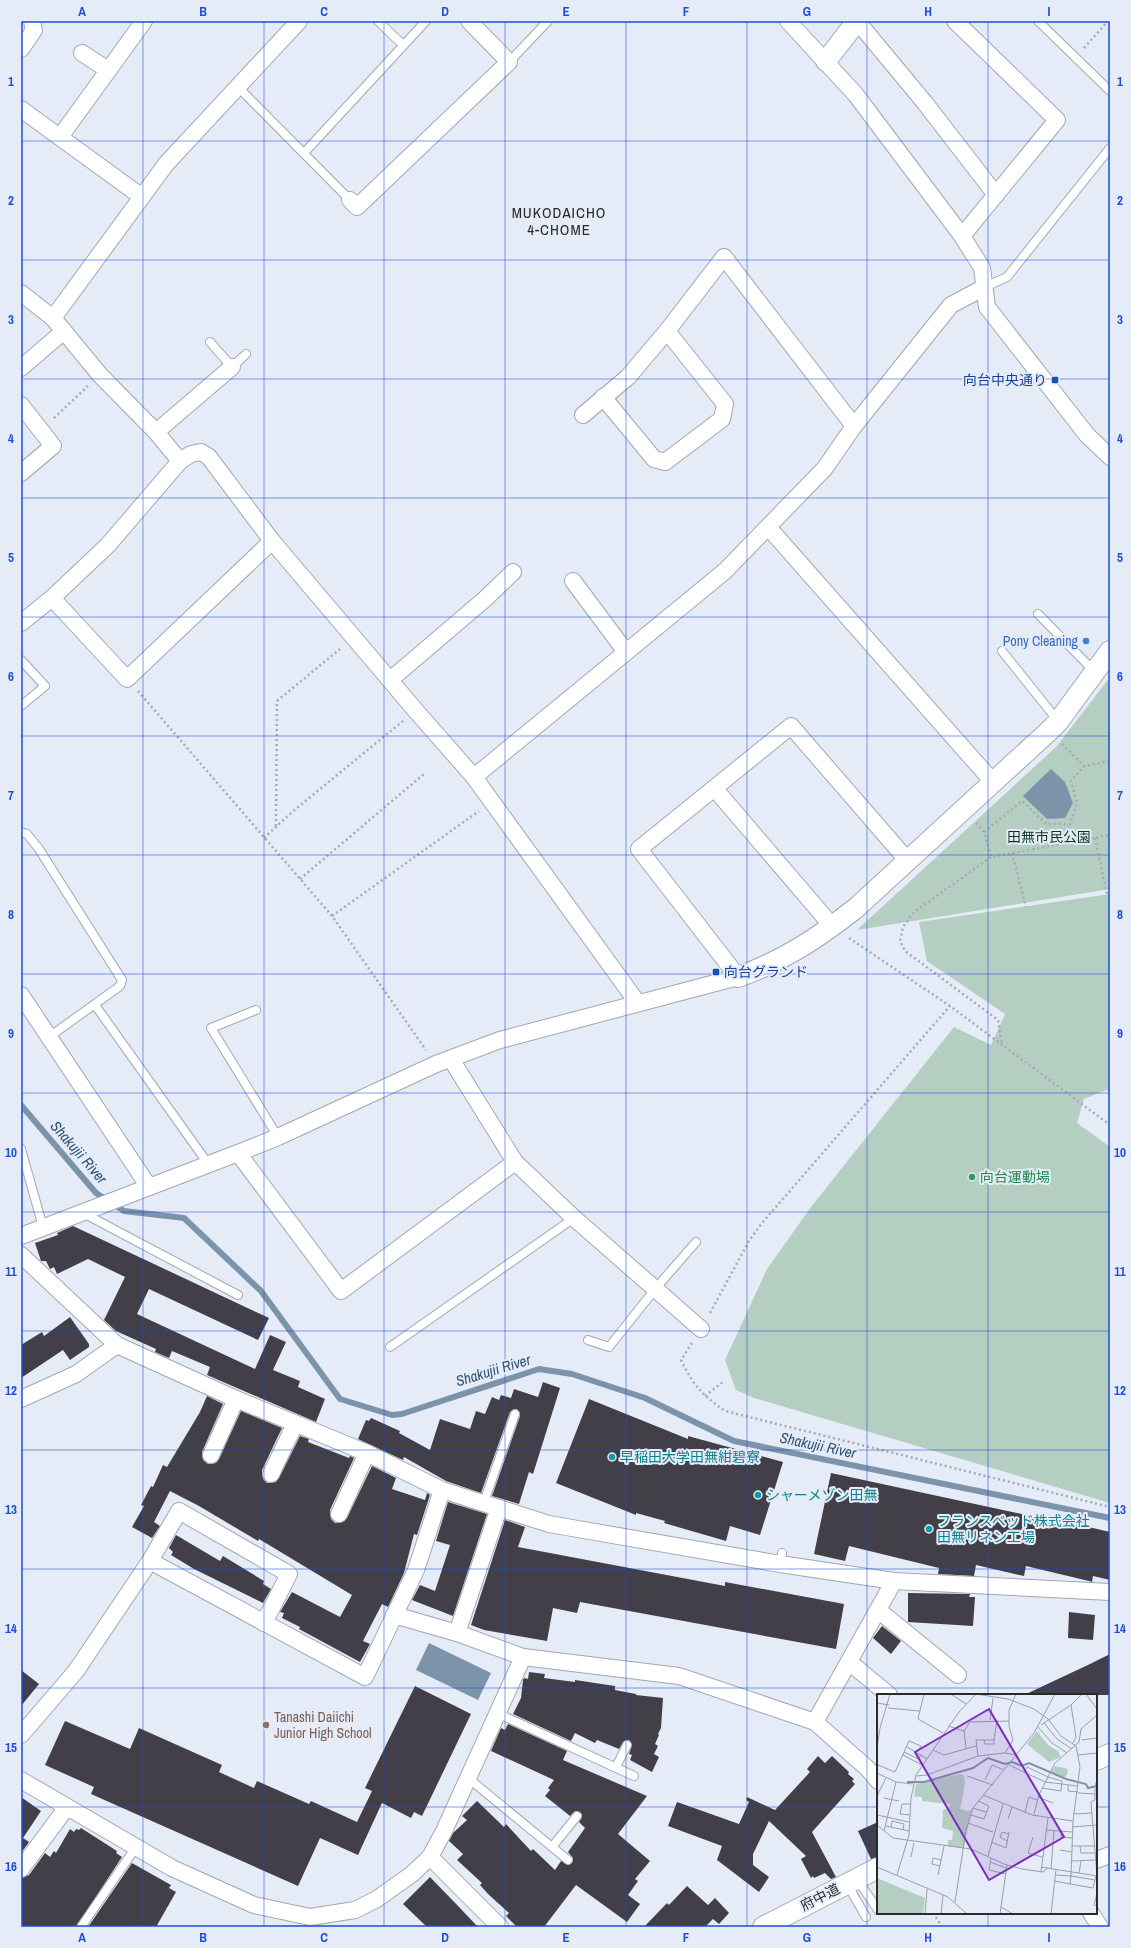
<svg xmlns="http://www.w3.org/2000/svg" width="1131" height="1948" viewBox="0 0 1131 1948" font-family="'Archivo Narrow','Noto Sans JP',sans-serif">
<rect width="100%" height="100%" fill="#e6ecf7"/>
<g fill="#b4cec1">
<polygon points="1110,677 1110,889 857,930 1057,746"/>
<polygon points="1110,894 1110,1092 1106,1090 1084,1099 1077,1123 1110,1147 1110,1503 754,1398 736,1390 725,1360 767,1269 811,1207 954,1027 991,1045 1005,1014 927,961 919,922"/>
</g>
<g fill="#7c94a9">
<polygon points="1051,769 1065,782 1073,803 1065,818 1047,819 1023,796"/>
<polygon points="429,1643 491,1673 478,1700 416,1670"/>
</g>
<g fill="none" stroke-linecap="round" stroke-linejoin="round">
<polyline stroke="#7c94a9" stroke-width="6" points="21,1105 96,1193 124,1211 184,1218 261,1291 340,1399 392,1415 402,1414 539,1369 572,1374 645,1398 734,1441 1110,1518"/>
</g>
<g fill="#433f48">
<polygon points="73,1226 269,1318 258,1340 149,1289 137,1314 255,1369 270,1335 286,1342 273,1370 300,1381 298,1387 325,1399 316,1422 207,1375 210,1367 172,1351 169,1358 155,1352 156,1349 116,1331 104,1320 125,1277 88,1259 57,1274 54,1267 50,1269 46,1261 41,1261 35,1243 58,1235 57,1233"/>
<polygon points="70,1317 89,1344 89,1347 70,1360 63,1350 21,1378 21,1345 42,1332 44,1336"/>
<polygon points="543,1382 560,1388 533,1474 529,1472 519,1504 492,1496 520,1416 520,1413 517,1409 514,1409 510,1412 481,1493 446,1481 404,1457 403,1460 358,1439 366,1420 369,1421 371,1418 400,1431 399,1433 430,1450 440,1419 470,1429 476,1411 485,1414 492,1397 499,1400 501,1395 511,1398 514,1389 538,1397"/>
<polygon points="207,1396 223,1404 202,1452 203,1460 208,1464 216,1463 219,1459 241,1411 282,1428 262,1470 263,1479 267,1483 276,1482 279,1478 300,1436 309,1439 308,1442 349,1458 350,1456 354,1458 330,1510 331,1519 335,1523 340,1523 347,1518 372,1466 396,1478 392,1489 425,1500 427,1493 430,1495 417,1535 414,1534 404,1573 388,1607 382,1604 363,1641 370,1644 360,1662 299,1629 300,1627 282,1618 284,1613 280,1612 292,1592 340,1617 352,1595 259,1539 258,1541 199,1506 170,1491 154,1522 160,1526 152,1538 132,1527 144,1506 141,1505 151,1486 153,1487 163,1465 167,1467 200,1412"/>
<polygon points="589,1399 688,1439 688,1436 783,1462 760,1535 730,1526 726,1541 664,1523 665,1521 636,1513 636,1515 556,1483"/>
<polygon points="831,1473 1050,1520 1050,1518 1110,1532 1110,1580 1093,1576 1092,1582 1089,1581 1026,1566 1024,1576 976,1565 974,1576 938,1574 939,1568 849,1546 845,1561 814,1554"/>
<polygon points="448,1502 487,1514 453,1616 412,1600 420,1585 435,1591 450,1545 436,1541"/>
<polygon points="505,1520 525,1527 518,1547 725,1586 725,1582 844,1604 836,1649 580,1602 577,1613 553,1608 547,1641 484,1630 471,1625"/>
<polygon points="176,1535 220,1561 223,1556 264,1581 263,1584 271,1589 263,1603 194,1569 171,1555 173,1552 169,1548"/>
<polygon points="908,1593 970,1594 969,1597 975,1597 973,1626 908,1622"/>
<polygon points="1069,1612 1095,1615 1093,1640 1068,1638"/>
<polygon points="882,1626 901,1641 891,1654 873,1638"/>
<polygon points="1110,1654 1110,1695 1024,1695 1090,1664"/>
<polygon points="21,1670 39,1684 21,1706"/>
<polygon points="529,1672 545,1674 544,1678 575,1682 575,1680 615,1686 615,1690 636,1694 636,1695 663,1698 661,1728 658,1734 659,1735 655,1744 658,1746 654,1754 659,1757 652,1772 630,1760 632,1755 629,1754 632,1745 629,1740 624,1741 619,1749 597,1740 595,1743 575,1733 571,1741 513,1714 521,1698 523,1680 524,1678 528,1679"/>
<polygon points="415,1686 471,1714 422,1816 414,1812 411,1818 382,1803 358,1855 320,1838 298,1886 91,1794 94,1787 45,1765 65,1721 130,1749 139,1728 222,1765 219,1772 254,1788 257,1781 309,1804 311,1801 357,1822 372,1791 365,1788"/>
<polygon points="508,1724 567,1751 563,1760 647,1796 618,1834 650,1861 635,1879 638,1881 628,1895 640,1904 627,1922 576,1885 544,1927 517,1927 506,1916 509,1913 488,1894 480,1885 482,1883 457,1860 463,1854 449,1841 453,1833 467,1820 462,1816 477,1801 504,1827 506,1824 531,1851 533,1849 555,1870 561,1861 568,1865 573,1861 573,1858 568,1852 585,1828 579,1822 582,1817 582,1814 575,1811 570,1816 545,1796 550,1790 548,1788 554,1780 491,1751 501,1728 505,1730"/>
<polygon points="818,1756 825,1763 832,1756 849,1772 848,1774 854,1779 852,1781 855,1784 812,1832 836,1877 831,1879 825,1873 814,1878 813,1876 811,1878 801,1859 806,1856 769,1821 753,1854 753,1865 769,1877 759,1892 717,1860 722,1846 668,1826 677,1802 739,1824 749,1802 746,1800 747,1797 775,1810 810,1772 807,1769"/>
<polygon points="21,1797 41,1811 23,1838 29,1842 21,1853"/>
<polygon points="878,1822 878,1857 871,1859 858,1831"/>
<polygon points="81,1828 117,1851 116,1853 122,1857 76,1927 21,1927 21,1878 29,1875 45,1853 50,1857 54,1851 56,1853 70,1829 74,1832 76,1829 79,1830"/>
<polygon points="132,1863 171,1885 169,1888 176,1892 156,1927 88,1927"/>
<polygon points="430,1877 459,1907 478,1927 427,1927 403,1904"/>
<polygon points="687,1886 708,1905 715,1898 729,1913 719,1924 713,1919 705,1927 644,1927 667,1903 669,1905"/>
</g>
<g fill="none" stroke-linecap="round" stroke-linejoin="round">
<defs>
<g id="service">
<polyline points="378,21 403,45"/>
<polyline points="1038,21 1110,91"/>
<polyline points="509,62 548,21"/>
<polyline points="238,87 350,200"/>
<polyline points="304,153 426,21"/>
<polyline points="983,288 1007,277 1110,148"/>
<polyline points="210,342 232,367 246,354"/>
<polyline points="1038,614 1095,672"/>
<polyline points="1002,651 1058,721"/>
<polyline points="21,660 45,686 21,706"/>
<polyline points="21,832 27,834 39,849 122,980 120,986 49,1037"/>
<polyline points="95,1005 209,1165"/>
<polyline points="256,1010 211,1028 278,1137"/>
<polyline points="21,1149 43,1227"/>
<polyline points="83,1213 238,1295"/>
<polyline points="588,1340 609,1347 656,1288 696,1242"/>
<polyline points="390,1347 574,1218"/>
<polyline points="484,1502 515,1414"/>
<polyline points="780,1564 782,1553"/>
<polyline points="497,1713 634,1776"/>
<polyline points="616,1767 627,1745"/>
<polyline points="468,1778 568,1860"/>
<polyline points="552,1847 577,1816"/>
<polyline points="857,1879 878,1910"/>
<polyline points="847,1884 866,1917"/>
<polyline points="81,1927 136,1847"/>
</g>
<g id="minor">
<polyline points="788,21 856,95 962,236 982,268 987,307 1087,435 1110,457"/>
<polyline points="857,21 925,103 996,195"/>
<polyline points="955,21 1057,120 962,236"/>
<polyline points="21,49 34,30 32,21"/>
<polyline points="82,53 108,70"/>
<polyline points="21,109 142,197"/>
<polyline points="60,137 144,21"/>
<polyline points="350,200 357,207 509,62 469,21"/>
<polyline points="21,293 53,318 100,375 156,432 180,461"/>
<polyline points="53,318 166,164 299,21"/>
<polyline points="21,368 64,331"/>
<polyline points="603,397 654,459 665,462 722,419 725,404 667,331"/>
<polyline points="21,405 53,446 21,473"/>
<polyline points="583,415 628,377 667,331 724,257 854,426"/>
<polyline points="156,432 232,367"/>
<polyline points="768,527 993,782"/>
<polyline points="573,581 626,652"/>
<polyline points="52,598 127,679 272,541"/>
<polyline points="21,623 52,598 108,545 180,461 191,454 201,452 209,457 272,541 416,711 474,777 637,1002"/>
<polyline points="390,680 485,599 513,572"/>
<polyline points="474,777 725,571 825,468 854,426 951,305 983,288"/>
<polyline points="715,789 832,926"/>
<polyline points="21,995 149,1187"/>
<polyline points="451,1059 515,1162 574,1218 701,1329"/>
<polyline points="238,1153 341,1291 515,1162"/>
<polyline points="21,1236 238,1153 278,1137 436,1064 500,1040 738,977 639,849 791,726 908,861"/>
<polyline points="21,1255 117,1345 236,1399 367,1453 442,1490 549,1524 780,1564 894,1581 1110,1592"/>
<polyline points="21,1399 76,1374 117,1345"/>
<polyline points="211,1455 236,1399"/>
<polyline points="271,1474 295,1424"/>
<polyline points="339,1514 367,1453"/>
<polyline points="150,1561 179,1511 289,1574 264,1623"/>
<polyline points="878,1610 958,1675"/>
<polyline points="394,1615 457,1633 523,1657 679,1676 815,1722 868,1769 878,1781"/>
<polyline points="457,1633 499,1508"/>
<polyline points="849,1662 889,1695"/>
<polyline points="815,1722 894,1581"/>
<polyline points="21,1735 76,1671 150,1561 365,1677 416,1570 442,1490"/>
<polyline points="21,1780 172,1868 254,1905 310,1917 355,1910 377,1899 412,1874 430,1857 444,1831 523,1657"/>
<polyline points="430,1857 500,1927"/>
<polyline points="1096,1860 1110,1855"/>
<polyline points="21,1869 67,1807"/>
<polyline points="1091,1913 1100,1927"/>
</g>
<g id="tertiary">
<polyline points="826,61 857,21"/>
<path d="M738 977C783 961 818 938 856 908L1049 731 1058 722 1110 651"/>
<polyline points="1096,1760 1110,1754"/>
<polyline points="763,1927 878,1868"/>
</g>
</defs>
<use href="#service" stroke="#a1a7b1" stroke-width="10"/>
<use href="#minor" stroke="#a1a7b1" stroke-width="18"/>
<use href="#tertiary" stroke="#a1a7b1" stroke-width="22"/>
<g stroke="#a5aab2" stroke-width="2.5" stroke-dasharray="2 3" stroke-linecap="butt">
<polyline points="1084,48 1108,21"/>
<polyline points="54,418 88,386"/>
<polyline points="138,691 332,916 426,1050"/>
<polyline points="1062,744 1084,766 1110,761"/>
<polyline points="976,823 984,832 991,857 1110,835"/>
<polyline points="276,826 277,701 340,649"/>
<polyline points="984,832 1022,801 1046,824 1070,824 1077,803 1071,781 1084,766"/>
<polyline points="264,838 292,812 403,721"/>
<polyline points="1095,838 1107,894"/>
<polyline points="1012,853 1026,907"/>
<polyline points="991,857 913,913 903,927 900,941 905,951 998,1020 1002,1045"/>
<polyline points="300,879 424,774"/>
<polyline points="332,916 479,811"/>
<polyline points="849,938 950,1006 1110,1125"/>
<polyline points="710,1313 749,1241 762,1223 950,1006"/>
<path d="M692 1343 681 1360C693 1385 702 1395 725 1411L1110 1507"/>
<polyline points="705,1396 724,1381"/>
<polyline points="933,1913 942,1927"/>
</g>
<use href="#service" stroke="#fff" stroke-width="8"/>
<use href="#minor" stroke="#fff" stroke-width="16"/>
<use href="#tertiary" stroke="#fff" stroke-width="20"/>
</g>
<path fill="none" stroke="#1d4ed8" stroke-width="1" stroke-opacity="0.55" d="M143 21V1927M264 21V1927M384 21V1927M505 21V1927M626 21V1927M747 21V1927M867 21V1927M988 21V1695M21 141H1110M21 260H1110M21 379H1110M21 498H1110M21 617H1110M21 736H1110M21 855H1110M21 974H1110M21 1093H1110M21 1212H1110M21 1331H1110M21 1450H1110M21 1569H1110M21 1688H1110M21 1807H878M1096 1807H1110M988 1913V1927"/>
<g fill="#1a4fb4" stroke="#e6ecf7" stroke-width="1.5">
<rect x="1051" y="376" width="8" height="8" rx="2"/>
<rect x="712" y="968" width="8" height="8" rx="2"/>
</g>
<circle fill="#3f7fe0" stroke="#e6ecf7" stroke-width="1.5" cx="1086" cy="641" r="4"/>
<circle fill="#2e9e5b" stroke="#e6ecf7" stroke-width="1.5" cx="972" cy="1177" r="4"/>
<g fill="#0f9aa8" stroke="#e6ecf7" stroke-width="1.5">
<circle cx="612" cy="1457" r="4"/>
<circle cx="758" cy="1495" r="4"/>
<circle cx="929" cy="1529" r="4"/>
</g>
<circle fill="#8d6e63" stroke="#e6ecf7" stroke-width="1.5" cx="266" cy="1725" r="4"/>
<g text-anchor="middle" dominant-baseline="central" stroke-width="4" stroke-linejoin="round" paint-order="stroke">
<g font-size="14" fill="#164399" stroke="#e6ecf7" text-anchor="end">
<text x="1047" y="380">向台中央通り</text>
<text x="724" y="972" text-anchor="start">向台グランド</text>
</g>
<g font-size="14" fill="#366cbe" stroke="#e6ecf7" text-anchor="end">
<text x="1078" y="641">Pony Cleaning</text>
</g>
<g font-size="14" fill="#0b3726" stroke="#e6ecf7">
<text x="1049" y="837">田無市民公園</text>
</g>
<g font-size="14" fill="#27864d" stroke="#e6ecf7" text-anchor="start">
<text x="980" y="1177">向台運動場</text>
</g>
<g font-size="14" fill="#0d838f" stroke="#e6ecf7" text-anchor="start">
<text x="620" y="1457">早稲田大学田無紺碧寮</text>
<text x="766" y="1495">シャーメゾン田無</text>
<text x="937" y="1521">フランスベッド株式会社<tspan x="937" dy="16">田無リネン工場</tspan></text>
</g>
<g font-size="14" fill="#785e54" stroke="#e6ecf7" text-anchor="start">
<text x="274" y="1717">Tanashi Daiichi<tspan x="274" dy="16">Junior High School</tspan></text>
</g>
<g font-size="14" fill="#282a2e" stroke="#e6ecf7">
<text transform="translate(820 1897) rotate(-27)">府中道</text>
</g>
<g font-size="15" letter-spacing="1" fill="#282a2e" stroke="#e6ecf7">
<text x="559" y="212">MUKODAICHO<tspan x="559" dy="17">4-CHOME</tspan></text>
</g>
<g font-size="15" font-style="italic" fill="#2d5576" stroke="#e6ecf7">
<text transform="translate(79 1152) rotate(49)">Shakujii River</text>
<text transform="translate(493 1370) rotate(-17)">Shakujii River</text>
<text transform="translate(818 1445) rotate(12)">Shakujii River</text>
</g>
</g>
<g transform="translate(877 1694)">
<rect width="220" height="220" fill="#e6ecf7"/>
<path d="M160 37 171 51 181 57 184 63 172 68 150 50ZM178 72 191 75 190 81 187 83 174 78ZM83 80 87 81 88 89 84 112 82 114 91 117 95 115 87 152 84 154 71 152V146H75L76 137 65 134 66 116 72 113 73 110 45 107V103L37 102 39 90ZM0 184 48 204 46 220H0Z" fill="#b4cec1"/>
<path fill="none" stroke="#7c94a9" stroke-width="2" d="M30 88H47L96 74 111 64 128 70 135 68 145 72 152 69 189 85 209 90 211 94 220 92"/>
<path fill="none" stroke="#9a9ea7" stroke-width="1" d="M47 0 41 25 66 39M74 0 89 10M99 0 131 5 157 15 171 25 184 42 199 52 203 73 196 127 194 182 218 186M209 0 220 15M0 9 12 11M194 11 199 43 196 49M11 14 43 17M113 26 116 4M167 29 180 45 195 55M164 31 194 11 205 0M71 32 87 37M161 33 175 49 190 59M107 46 108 50H117V46M205 46 220 44M30 53 50 65M0 54 3 34 13 0M89 54 87 37 93 28 132 27M56 56 67 61 99 52M27 58 41 65 45 60M128 59 136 46 132 32V16L139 0M26 61 45 71M201 61 220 59M101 62 99 46H117L120 26M1 71 18 78 32 47 44 52 40 58M132 71 168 88 201 92M147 78 150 73 171 83M0 79 19 88 36 90M39 82 50 81 101 62 128 59 139 61M90 82 116 91M108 86 115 71 127 76M191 91V97L201 98M165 94 184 97 185 87 171 83M201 99 218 100M106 101 155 121 196 127M0 102 9 84M161 103 176 109M7 104 22 107M96 114 109 118M148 118 152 103 160 106M157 120 162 101 178 69 202 48 204 35 220 21M196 120 215 119M0 121 32 128M33 121 23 120 25 110H34M94 121 107 125 112 112 101 107M131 125 135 113M91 129 116 138M0 131 16 144 94 155 127 170 145 175 166 178 171 174M9 132 32 137M14 133 15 127 27 130 26 136M195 133 220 131M170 136 195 138M7 137 19 88M184 137V143L195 144M156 143 151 159 165 163M130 147 123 143 125 138 132 140M114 148 129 154 132 138M195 152H218M203 152 204 159H218M183 156 195 158M111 162 126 110M34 163 37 149M114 164 112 176 129 180M194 167 219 166M113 168 129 174M63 172 55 170 56 164 64 166M0 173 71 203 90 220M164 173 220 182 214 108 218 106V92L220 86M174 175 177 137M164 178 171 124M202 179 204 167M20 181 32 141 34 104 39 81 82 18 99 0M61 181 67 152M178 181 194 182 193 190M177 187 216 194 219 182M220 199 217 211 220 212M78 208 89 136 96 114 157 39 178 0M124 213 136 220M48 220 50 195M64 220 66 201M123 220 130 171M174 220 179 176"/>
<path fill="#7b2cbf" fill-opacity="0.15" stroke="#7b2cbf" stroke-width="2" d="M112 15 187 143 112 186 38 58Z"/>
<rect width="220" height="220" fill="none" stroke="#282a2e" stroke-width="2"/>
</g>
<rect width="1131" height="1948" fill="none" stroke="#e6ecf7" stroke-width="44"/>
<rect x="22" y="22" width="1087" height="1904" fill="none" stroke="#1d4ed8" stroke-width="1.5"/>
<g font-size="13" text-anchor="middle" font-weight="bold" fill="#1d4ed8">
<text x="82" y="16">A</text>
<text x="203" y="16">B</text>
<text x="324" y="16">C</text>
<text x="445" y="16">D</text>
<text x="566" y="16">E</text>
<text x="686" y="16">F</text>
<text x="807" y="16">G</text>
<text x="928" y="16">H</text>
<text x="1049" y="16">I</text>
<text x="11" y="86">1</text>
<text x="1120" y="86">1</text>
<text x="11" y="205">2</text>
<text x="1120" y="205">2</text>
<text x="11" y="324">3</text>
<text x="1120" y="324">3</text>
<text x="11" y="443">4</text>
<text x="1120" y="443">4</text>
<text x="11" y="562">5</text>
<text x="1120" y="562">5</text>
<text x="11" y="681">6</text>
<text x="1120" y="681">6</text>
<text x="11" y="800">7</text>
<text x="1120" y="800">7</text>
<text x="11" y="919">8</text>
<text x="1120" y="919">8</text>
<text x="11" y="1038">9</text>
<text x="1120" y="1038">9</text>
<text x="11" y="1157">10</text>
<text x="1120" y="1157">10</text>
<text x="11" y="1276">11</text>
<text x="1120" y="1276">11</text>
<text x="11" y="1395">12</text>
<text x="1120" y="1395">12</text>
<text x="11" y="1514">13</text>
<text x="1120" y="1514">13</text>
<text x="11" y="1633">14</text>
<text x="1120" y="1633">14</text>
<text x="11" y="1752">15</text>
<text x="1120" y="1752">15</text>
<text x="11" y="1871">16</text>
<text x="1120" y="1871">16</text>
<text x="82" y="1942">A</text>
<text x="203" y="1942">B</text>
<text x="324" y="1942">C</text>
<text x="445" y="1942">D</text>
<text x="566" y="1942">E</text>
<text x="686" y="1942">F</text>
<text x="807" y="1942">G</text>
<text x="928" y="1942">H</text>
<text x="1049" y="1942">I</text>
</g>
</svg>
